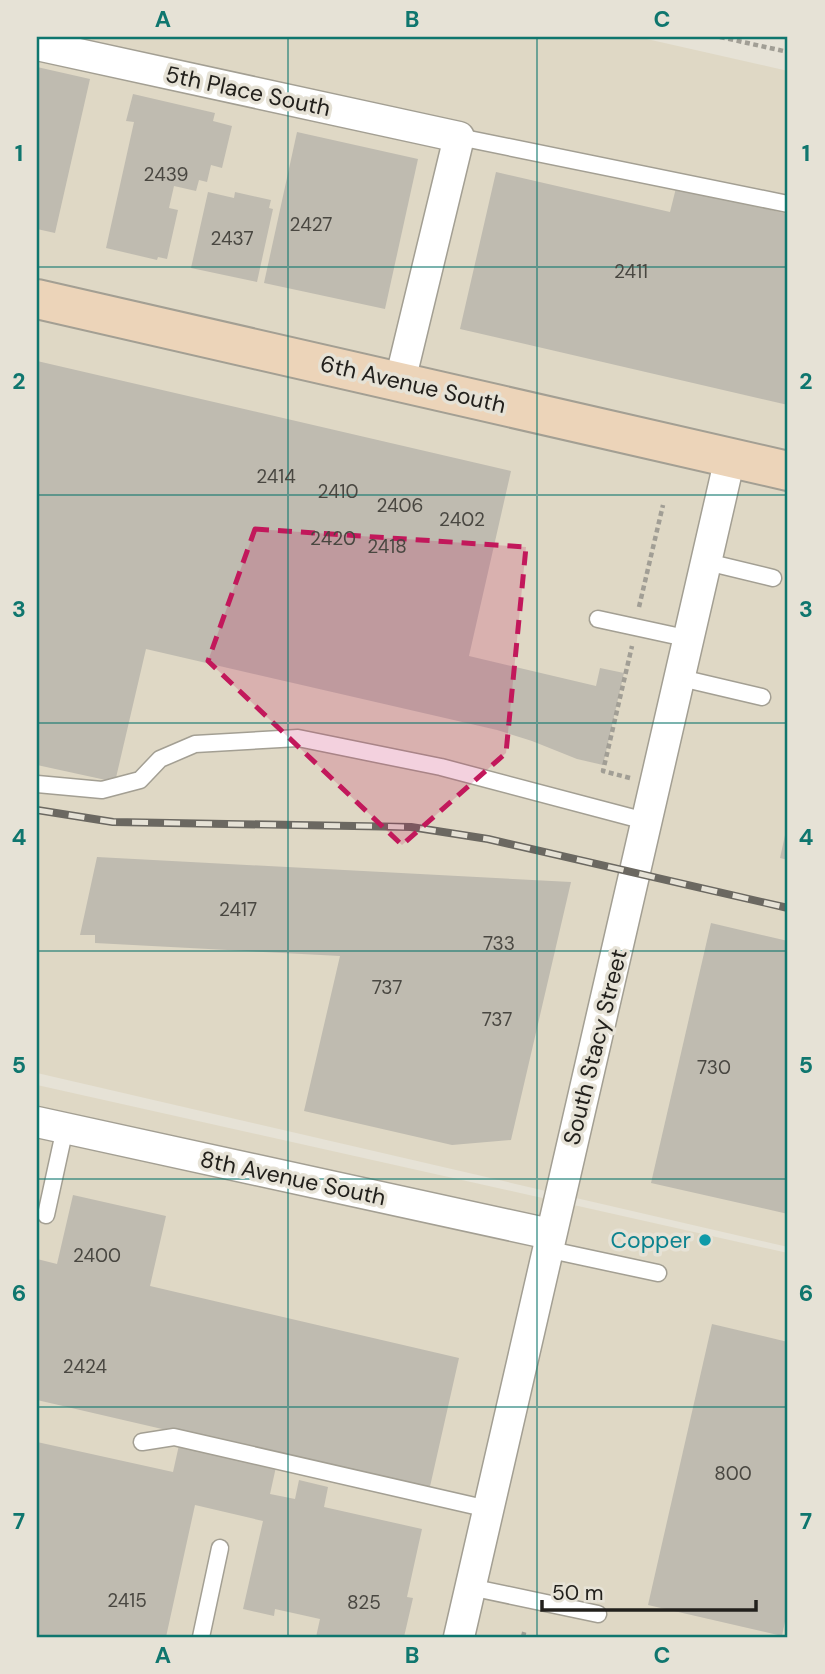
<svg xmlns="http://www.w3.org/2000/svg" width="825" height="1674" viewBox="0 0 825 1674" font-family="'DM Sans',sans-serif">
<rect width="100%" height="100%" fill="#e6e2d6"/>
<g fill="#dfd8c5">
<polygon points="37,37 638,37 788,71 788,1247 37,1073"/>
<polygon points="37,1085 788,1253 788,1637 37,1637"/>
</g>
<g fill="#bfbbb0">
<polygon points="37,67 90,79 55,233 37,229"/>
<polygon points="133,94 215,113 213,121 232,126 222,168 211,165 207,182 199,180 196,191 174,186 169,208 178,210 167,259 158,257 157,260 106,248 134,122 126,121"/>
<polygon points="297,132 418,159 385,309 264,283"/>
<polygon points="496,172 670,212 676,188 788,214 788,405 460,329"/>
<polygon points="208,192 234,198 235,192 271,200 269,208 273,209 257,282 191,268"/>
<polygon points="37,361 511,471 469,656 596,686 600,668 624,673 603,765 577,759 532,741 497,730 146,649 115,782 37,765"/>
<polygon points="787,826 788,826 788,860 780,858"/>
<polygon points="97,857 571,882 511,1140 452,1145 304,1111 340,956 95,943 95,935 80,935"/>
<polygon points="711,923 788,941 788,1214 651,1183"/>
<polygon points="73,1195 166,1216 150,1286 459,1358 429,1491 37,1400 37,1259 57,1264"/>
<polygon points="712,1324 788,1342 788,1607 782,1636 648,1605"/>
<polygon points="37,1442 173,1472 179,1445 276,1467 270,1494 295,1499 299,1480 328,1487 324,1507 422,1529 407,1597 413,1598 404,1637 316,1637 320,1619 275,1609 274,1616 243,1609 263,1521 195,1505 166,1637 37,1637"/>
</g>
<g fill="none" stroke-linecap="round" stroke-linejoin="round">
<defs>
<g id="lane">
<polyline points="459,137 788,204"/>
<polyline points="707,562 773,578"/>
<polyline points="598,619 690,639"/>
<polyline points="681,678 762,697"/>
<polyline points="37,784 102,790 140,780 160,759 195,744 298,738 441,767 649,822"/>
<polyline points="46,1215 65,1128"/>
<polyline points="546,1249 658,1273"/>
<polyline points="142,1442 174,1437 488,1509"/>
<polyline points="470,1587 598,1614"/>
<polyline points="201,1637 220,1548"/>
</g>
<g id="street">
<polyline points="37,45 459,137 400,381"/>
<polyline points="37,1122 550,1234"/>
<path d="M459 1637C547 1243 643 851 730 457"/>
</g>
<polyline id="secondary" points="37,299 788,471"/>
</defs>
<use href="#lane" stroke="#a39f93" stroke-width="19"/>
<use href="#street" stroke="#a39f93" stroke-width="33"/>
<use href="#secondary" stroke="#a39f93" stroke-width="42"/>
<g stroke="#a19e95" stroke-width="4.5" stroke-dasharray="5 3.5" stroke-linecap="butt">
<polyline points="720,37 788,52"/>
<polyline points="639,607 663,505"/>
<polyline points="630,778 603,771 632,646"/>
<polyline points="523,1637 525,1629"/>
</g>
<use href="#lane" stroke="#fff" stroke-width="16"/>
<use href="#street" stroke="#fff" stroke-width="30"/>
<use href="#secondary" stroke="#ecd4b9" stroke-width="38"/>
<defs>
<polyline id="rail" points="37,810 113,822 411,827 488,839 788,908"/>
</defs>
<use href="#rail" stroke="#6b6861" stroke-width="8"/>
<use href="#rail" stroke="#e6e2d6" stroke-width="5" stroke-dasharray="16" stroke-linecap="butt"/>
</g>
<path fill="#c2185b" fill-opacity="0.2" stroke="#c2185b" stroke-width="5" stroke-dasharray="14 9" stroke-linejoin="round" d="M255 529 526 547 506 753 402 845 208 661Z"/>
<path fill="none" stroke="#0f766e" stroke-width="2" stroke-opacity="0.55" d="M288 37V1637M537 37V1637M37 267H788M37 495H788M37 723H788M37 951H788M37 1179H788M37 1407H788"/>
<circle fill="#0f9aa8" stroke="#e6e2d6" stroke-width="2.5" cx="705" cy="1240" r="7"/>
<g text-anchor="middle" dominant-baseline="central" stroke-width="7" stroke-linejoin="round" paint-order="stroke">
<g font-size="19" fill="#494741">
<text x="166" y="174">2439</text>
<text x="311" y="224">2427</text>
<text x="232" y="238">2437</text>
<text x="631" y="271">2411</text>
<text x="276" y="476">2414</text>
<text x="338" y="491">2410</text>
<text x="400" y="505">2406</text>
<text x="462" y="519">2402</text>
<text x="333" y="538">2420</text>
<text x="387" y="546">2418</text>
<text x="238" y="909">2417</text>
<text x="499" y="943">733</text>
<text x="387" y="987">737</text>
<text x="497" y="1019">737</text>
<text x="714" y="1067">730</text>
<text x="97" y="1255">2400</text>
<text x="85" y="1366">2424</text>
<text x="733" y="1473">800</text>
<text x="127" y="1600">2415</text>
<text x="364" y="1602">825</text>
</g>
<g font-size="23" fill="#22201c" stroke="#e6e2d6">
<text transform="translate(248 91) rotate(12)">5th Place South</text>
<text transform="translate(413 384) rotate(13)">6th Avenue South</text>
<text transform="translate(595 1047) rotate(-76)">South Stacy Street</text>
<text transform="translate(293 1178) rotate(12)">8th Avenue South</text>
</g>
<g font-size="23" fill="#0d838f" stroke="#e6e2d6" text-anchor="end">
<text x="691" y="1240">Copper</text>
</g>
</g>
<rect width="825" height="1674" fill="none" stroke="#e6e2d6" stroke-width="77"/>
<path d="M542 1600v10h214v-10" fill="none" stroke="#22201c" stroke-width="3.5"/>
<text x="552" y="1600" font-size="21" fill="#22201c" stroke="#e6e2d6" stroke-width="5" paint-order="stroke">50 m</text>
<rect x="38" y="38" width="748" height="1598" fill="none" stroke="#0f766e" stroke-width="2.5"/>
<g font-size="23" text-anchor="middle" font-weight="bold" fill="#0f766e">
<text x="163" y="27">A</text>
<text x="412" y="27">B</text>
<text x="662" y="27">C</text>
<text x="19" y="161">1</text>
<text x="806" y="161">1</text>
<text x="19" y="389">2</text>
<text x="806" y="389">2</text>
<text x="19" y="617">3</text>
<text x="806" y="617">3</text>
<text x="19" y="845">4</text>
<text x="806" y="845">4</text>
<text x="19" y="1073">5</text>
<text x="806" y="1073">5</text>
<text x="19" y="1301">6</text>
<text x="806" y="1301">6</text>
<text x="19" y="1529">7</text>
<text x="806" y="1529">7</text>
<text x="163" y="1663">A</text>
<text x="412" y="1663">B</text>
<text x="662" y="1663">C</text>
</g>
</svg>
